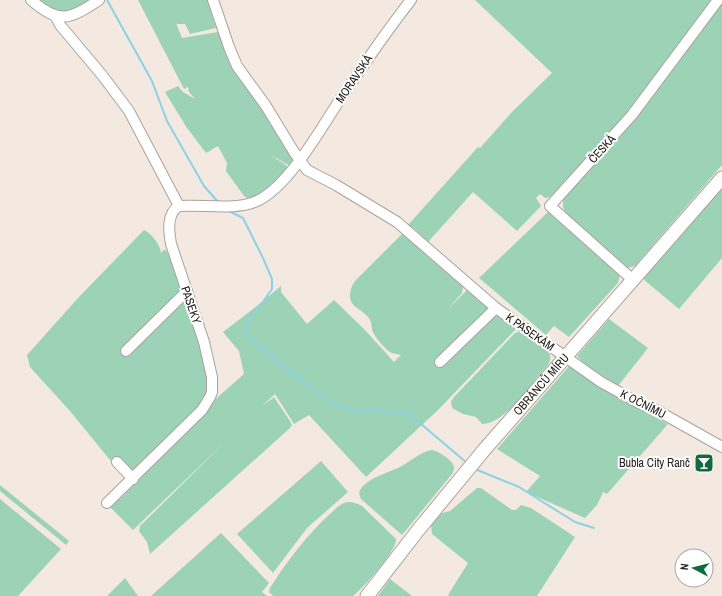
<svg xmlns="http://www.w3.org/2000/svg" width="722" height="596" viewBox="0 0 722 596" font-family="'Archivo Narrow',sans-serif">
<rect width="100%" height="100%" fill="#f3e9e1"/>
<g fill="#9cd3b7">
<polygon points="37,0 92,0 75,11 57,13"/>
<polygon points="138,0 207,0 216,28 190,34 185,24 177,24 176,23 182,38 218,32 231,65 264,109 295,163 290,166 266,152 286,165 288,169 261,195 248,199 244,196 226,171 227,163 218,146 206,153 187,128 165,92 178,86 183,92 195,99 189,92 188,87 184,89"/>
<polygon points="475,0 711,0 659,71 617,125 550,197 545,198 540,194 536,198 541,206 517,231 473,192 428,242 415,229 408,225 478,147 480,148 511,113 552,73"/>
<polygon points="722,2 722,165 635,266 627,268 566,214 563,207 563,200 576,185 575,184 603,155 630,124"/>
<polygon points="722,189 722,258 679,309 643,279"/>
<polygon points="548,212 620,274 618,283 569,337 554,326 546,335 479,278"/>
<path d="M144 230C152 234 160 244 161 253L165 249 170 257 200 338 209 387 202 405 128 482 70 411 30 367 27 355 79 297Z"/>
<path d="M402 234 405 235 463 287 462 293 448 309 467 290 490 307 473 325 494 311 517 328 438 410 366 477 309 415 294 424 275 394 262 406 274 397 290 421 292 425 290 428 150 554 147 542 139 531 140 526 225 442 133 530 110 507 124 495 211 403 244 374 239 351 223 332 253 309 281 286V292L307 324 334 300 364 329 394 362 401 355C398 354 394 354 392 353 385 350 376 338 373 332 371 328 372 323 370 320 364 308 349 309 350 294 351 288 352 285 356 280Z"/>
<polygon points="609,319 648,348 618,386 585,364 577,356"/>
<path d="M518 332C525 332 530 338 536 342 542 346 552 351 550 360 549 366 542 371 539 375 527 390 503 424 482 424L476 417 463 414 452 408 451 401 454 397 515 333Z"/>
<polygon points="570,365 610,392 668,424 607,494 603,492 597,505 585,518 526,492 540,476 497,449"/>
<path d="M431 450C437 450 453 460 454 467 455 469 453 472 452 474L402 535 361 499C351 483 390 472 400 467 411 461 419 453 431 450Z"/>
<polygon points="321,461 348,492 307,528 273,573 237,534"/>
<polygon points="0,485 69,541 66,545 0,491"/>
<polygon points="477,488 481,488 512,510 516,510 521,505 531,508 575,537 537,596 450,596 448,595 468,563 432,534 431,525 435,519 442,513 450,511"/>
<polygon points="0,499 61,549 18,596 0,596"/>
<path d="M351 502 358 504 362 506 396 539C397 551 363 588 353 596H273L269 592 270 588C287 561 307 535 330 514 334 510 338 506 342 504 345 502 348 502 351 502Z"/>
<polygon points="221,533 269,583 262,592 267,596 151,596"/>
<polygon points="125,578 138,596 107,596"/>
<polygon points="390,579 412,596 378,596"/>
</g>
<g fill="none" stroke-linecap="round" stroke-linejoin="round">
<g stroke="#8bd2e6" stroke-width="2">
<polyline points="107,0 152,81 167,121 204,186 218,202"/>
<polyline points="229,211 243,218 263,258 272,279 272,289 247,324 246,332 251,340 331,403 355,412 368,410 408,413 467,463"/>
<polyline points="475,469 519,487 575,522 594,528"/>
</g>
<defs>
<g id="minor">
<path d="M31 0C60 25 70 19 99 0"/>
<polyline points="213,0 229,47 237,66 266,106 294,152 307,170 336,185 397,222 496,308 601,382 637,402 658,411 722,447"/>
<polyline points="56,17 60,25 102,75 129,111 179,206"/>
<polyline points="633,280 550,206 632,115 718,0"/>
<polyline points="126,351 187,291"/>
<polyline points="440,362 496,308"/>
<polyline points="117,462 133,479"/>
<path d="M107 503 202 410 210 397 212 392V377L204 342 171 244C169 232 166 214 179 206 203 204 235 211 257 201 288 187 320 130 339 101 362 67 385 33 411 0"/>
</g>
<g id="major">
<path id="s1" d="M367 596 419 529 484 450 722 178"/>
</g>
</defs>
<use href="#minor" stroke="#aba29a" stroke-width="12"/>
<use href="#major" stroke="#aba29a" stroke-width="15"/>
<use href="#minor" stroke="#fff" stroke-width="10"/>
<use href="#major" stroke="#fff" stroke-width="13"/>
</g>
<defs>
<symbol id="bar-square" viewBox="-11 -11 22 22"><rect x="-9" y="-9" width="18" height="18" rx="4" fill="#106a3d" stroke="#fff"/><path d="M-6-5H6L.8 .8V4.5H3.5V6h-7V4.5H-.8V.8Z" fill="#fff"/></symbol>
</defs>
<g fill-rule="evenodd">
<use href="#bar-square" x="693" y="452" width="22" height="22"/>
</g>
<g text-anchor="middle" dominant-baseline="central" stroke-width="4" stroke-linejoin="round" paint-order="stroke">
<g font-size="12" fill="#24201d" stroke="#fff">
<text transform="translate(354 79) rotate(-56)">MORAVSKÁ</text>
<text transform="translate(602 149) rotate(-48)">ČESKÁ</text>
<text transform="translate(191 305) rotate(71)">PASEKY</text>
<text transform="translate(530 332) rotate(35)">K PASEKÁM</text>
<text stroke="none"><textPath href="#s1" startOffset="274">OBRÁNCŮ MÍRU</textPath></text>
<text transform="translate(643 404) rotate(27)">K OČNÍMU</text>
</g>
<g font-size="12" fill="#24201d" stroke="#fff" text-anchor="end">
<text x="690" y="463">Bubla City Ranč</text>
</g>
</g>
<g transform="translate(694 568) rotate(277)"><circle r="19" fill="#ffffff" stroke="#a7a6a5"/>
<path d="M0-3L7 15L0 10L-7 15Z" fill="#106a3d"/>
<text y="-6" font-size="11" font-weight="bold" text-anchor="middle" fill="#24201d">N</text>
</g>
</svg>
